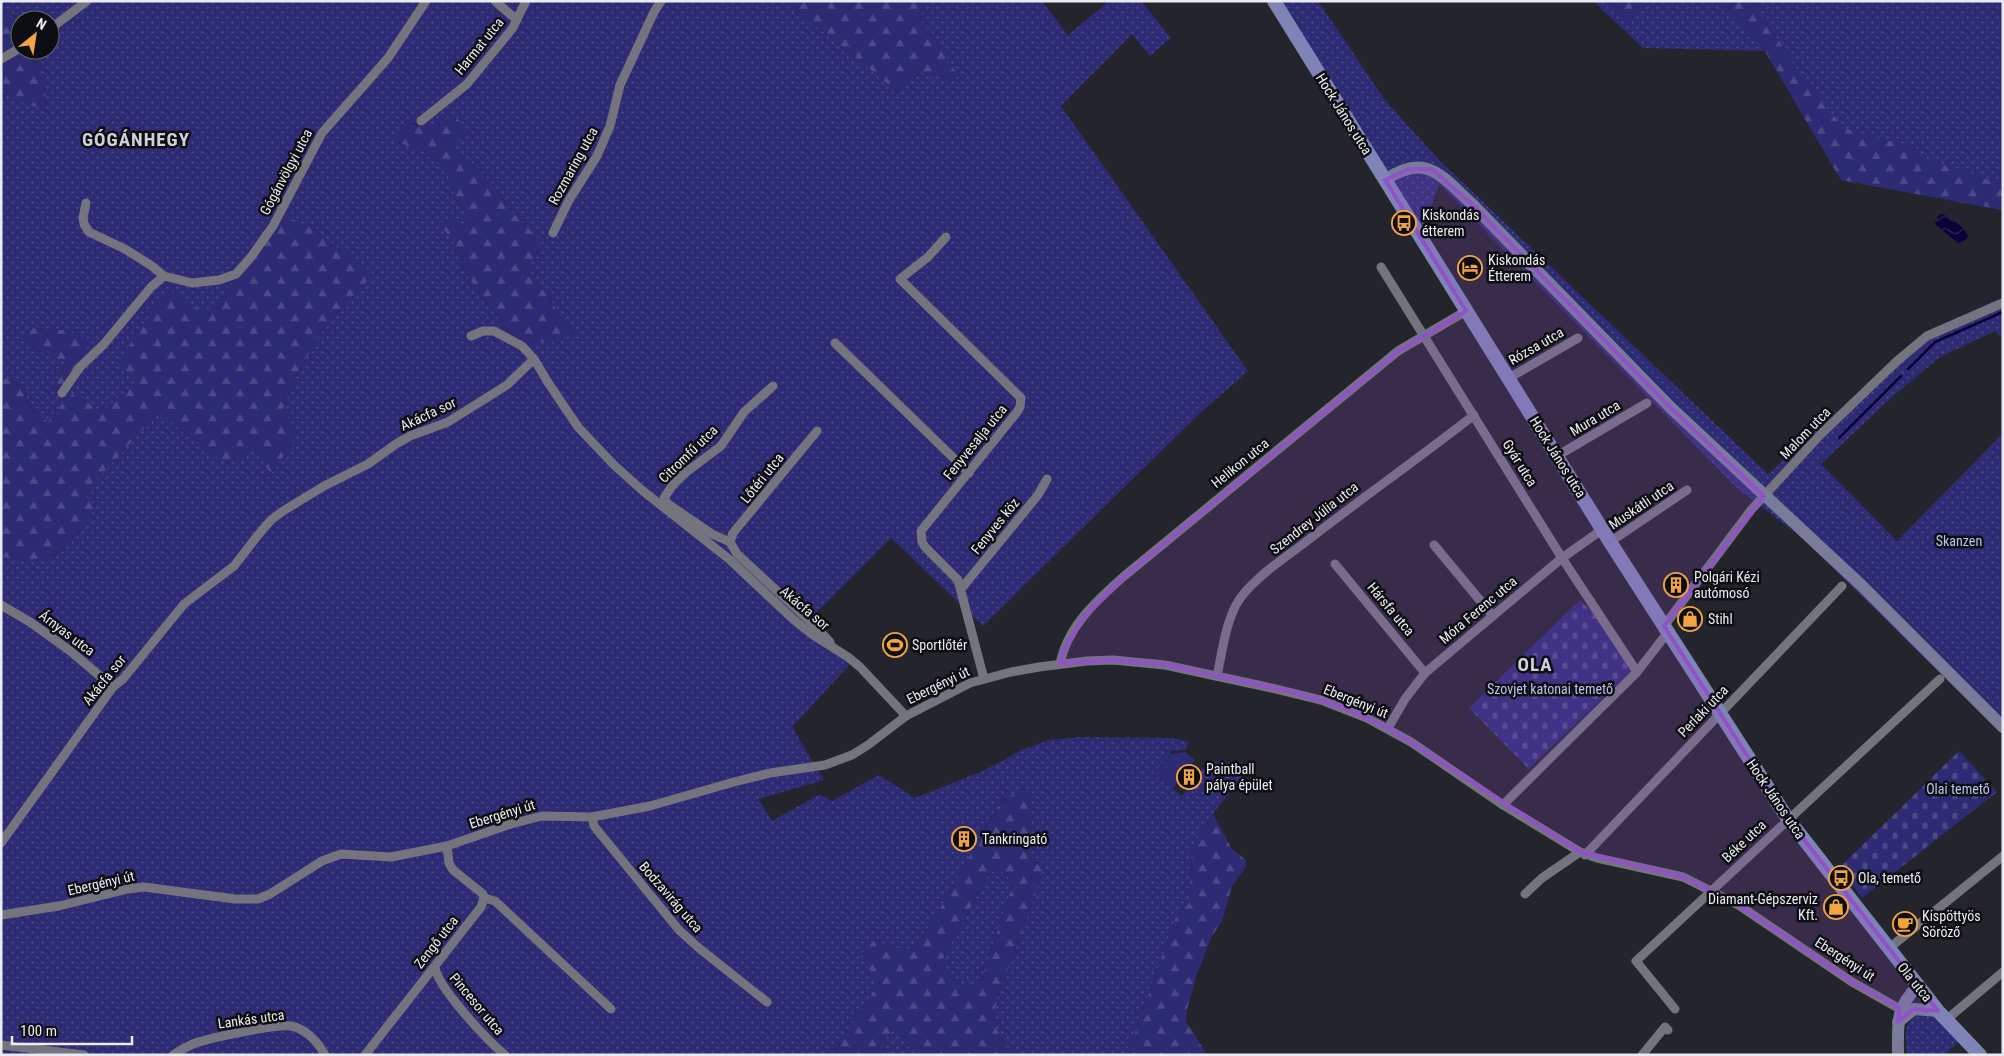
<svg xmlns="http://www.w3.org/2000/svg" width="2004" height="1056" viewBox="0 0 2004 1056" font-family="'Roboto Condensed',sans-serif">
<defs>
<pattern id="green-dots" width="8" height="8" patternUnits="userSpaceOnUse" patternTransform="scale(1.25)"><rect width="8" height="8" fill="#2c2b73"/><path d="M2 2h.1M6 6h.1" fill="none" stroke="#4b4a87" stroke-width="1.8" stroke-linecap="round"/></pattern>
<pattern id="forest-firs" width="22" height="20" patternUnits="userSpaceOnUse" patternTransform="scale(1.25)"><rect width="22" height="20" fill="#2c2b73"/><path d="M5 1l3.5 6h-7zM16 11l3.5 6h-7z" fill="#4b4a87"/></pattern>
<pattern id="cemetery-stones" width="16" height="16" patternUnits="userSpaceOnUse" patternTransform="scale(1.25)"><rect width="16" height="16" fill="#2c2b73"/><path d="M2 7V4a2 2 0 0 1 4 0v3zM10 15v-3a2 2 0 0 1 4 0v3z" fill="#4b4a87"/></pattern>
<pattern id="water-waves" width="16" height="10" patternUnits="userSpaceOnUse" patternTransform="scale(1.25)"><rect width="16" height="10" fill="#0b0139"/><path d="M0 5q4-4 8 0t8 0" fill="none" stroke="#2f2656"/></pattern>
</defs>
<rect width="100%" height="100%" fill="#23242c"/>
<g fill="url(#green-dots)" fill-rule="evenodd">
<path d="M1 1H788C822 33 860 60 896 91L920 72 938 75 952 81 937 39 920 20 926 1H1042L1068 35 1109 1H1141L1171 38 1150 56 1132 34 1061 106 1248 371 1198 415 983 626 891 538 810 619 854 660 792 727 824 780 759 799 772 821 820 794 832 801 879 775 915 798 985 770 1022 750 1049 740 1081 737 1174 738 1188 742 1186 750 1170 751V754L1153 774 1182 796C1202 769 1211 746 1245 773L1213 814 1192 848 1189 903 1175 919 1131 1044 1123 1055H1019L1009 1051 993 1023 997 998 1035 896 1044 863 1032 862 1030 849 1031 789 1004 799 994 812 943 904 920 941 908 950 889 947 875 940 860 955 880 984 831 1055H1V557L32 562 56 555 80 531 83 494 160 411 198 446 227 463 255 450 271 473 298 435 283 409 293 382 325 324 372 275 315 230 236 277 209 315 168 290 138 380 103 412 64 389 68 330H52L34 327 24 339 36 350 66 362 54 389 64 403 48 423C43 419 36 415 33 410 22 395 26 381 1 378V87L25 104 38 64 29 55V50H50V20H20V22L16 16 1 8ZM411 122 433 129 469 131 451 150 476 166 499 192 508 208 541 241 534 259 525 273 548 295 558 313 575 335 517 343 478 291 463 267 455 243 440 224 449 219 463 230 468 218 456 200 449 177 443 165 426 147 409 148Z"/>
<polygon points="1268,1 1318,1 1385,100 1439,160 1768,474 1925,332 2003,297 2003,339 1995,331 1940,357 1891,398 1821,464 1897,541 2003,433 2003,735 1801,537 1738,489 1439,184 1419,242"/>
<polygon points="1593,1 2003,1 2003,210 1841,180 1765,51 1643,48"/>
<polygon points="995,870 1001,871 1012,880 1011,890 981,981 964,986 948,975 942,960 989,874"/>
<path d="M1922 1013 1939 1018 1960 1040 1945 1055H1907C1906 1036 1901 1022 1922 1013Z"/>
<path d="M892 1030C904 1036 915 1042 919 1055H886L885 1039Z"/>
</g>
<g fill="url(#forest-firs)" fill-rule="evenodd">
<path d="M788 1H926L920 20 937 39 955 71 952 81 938 75 920 72 896 91C860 60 822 33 788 1Z"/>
<polygon points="1604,1 1653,1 1628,23"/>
<polygon points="1715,1 1754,1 1803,79 1844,128 1908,146 1932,161 2003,185 2003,210 1841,180 1765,51"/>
<path d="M1 8C26 21 20 24 20 50H29V55C43 70 51 89 41 108L25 104 1 87Z"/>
<polygon points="453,114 469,131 451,150 476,166 499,192 508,208 541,241 534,259 525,273 548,295 558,313 575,335 533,344 517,343 478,291 463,267 455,243 439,224 449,219 463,230 468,218 456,200 449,177 443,165 426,147 409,148 392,135 411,122 418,126 425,122 433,129"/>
<path d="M279 213 315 230 373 275 325 324 293 382 283 409 298 435 271 474 255 450 227 463 198 446 160 411 83 494 96 507C81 529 62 560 32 562 23 562 11 558 1 557V378C25 381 22 395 32 410 36 414 43 418 48 422L63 403 54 389 66 362 36 350 23 339 34 327 52 330H68L89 344 64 389 103 412 138 380 117 363 168 290 209 314Z"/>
<path d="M1031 788 1030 849 1032 862 1044 863 1035 896 997 998 993 1023 1009 1051 1019 1055H919C915 1042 904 1036 892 1030L885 1039 886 1055H831L879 984 860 955 875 940 889 947 908 950 920 941 943 904 994 812C1006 796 1012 793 1031 788ZM995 870 1001 871 1012 880 1011 890 981 981 964 985 948 975 942 960 989 874Z"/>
<polygon points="1213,814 1232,849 1246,860 1246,867 1232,886 1222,921 1212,936 1197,974 1187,1010 1186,1021 1207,1055 1123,1055 1131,1044 1175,919 1189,903 1192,848"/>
</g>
<g fill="url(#cemetery-stones)">
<polygon points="1580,600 1594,614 1631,671 1529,769 1469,708"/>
<polygon points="1959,751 1997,792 1862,898 1839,868"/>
</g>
<polygon fill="#2c2b73" points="1185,752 1195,760 1173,789 1153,774 1170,754"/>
<path fill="url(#water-waves)" d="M1940 214C1948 214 1966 228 1968 237L1964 242 1958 243 1936 225 1935 222Z"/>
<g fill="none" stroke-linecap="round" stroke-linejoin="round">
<g stroke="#0b0139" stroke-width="2.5">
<polyline points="1908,369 1935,342 2003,312"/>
<polyline points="1839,438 1901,376"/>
</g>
<g stroke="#73747e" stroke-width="9">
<polyline points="495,1 517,20"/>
<polyline points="50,29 87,1"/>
<polyline points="1,59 20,48"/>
<polyline points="421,121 467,84 512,29 526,1"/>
<polyline points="86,203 83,218 84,224 89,232 125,249 152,266 164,276 192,283 219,280 236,274 251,257 273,226 322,133 388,58 426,1"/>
<polyline points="553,233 569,200 597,156 610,126 620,85 654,12 661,1"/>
<polyline points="946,237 928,257 900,279 1021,398 1020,407 1017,412 921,531 922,542 925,547 958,580 984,679"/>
<polyline points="1381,267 1562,558 1637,672"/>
<polyline points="471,336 483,331 494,331 522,346 534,359 549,384 578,427 614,465 643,491 729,559 794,620 813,635 848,657 860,667 906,716"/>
<polyline points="835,343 969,473"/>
<polyline points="1509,378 1578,338"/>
<polyline points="773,386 744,412 721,446 685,473 672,486 664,498 668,504 712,534 730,542 737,554 816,627 830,642"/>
<polyline points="62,393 80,367 104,344 151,287 164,276"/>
<polyline points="1557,456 1647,403"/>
<polyline points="730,542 733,533 817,431"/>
<polyline points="1610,542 1687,490"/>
<polyline points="1434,545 1493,616"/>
<polyline points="1335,564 1425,673"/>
<polyline points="961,589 1038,495 1047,479"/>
<polyline points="1,605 30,622 69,650 113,687"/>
<polyline points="1664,626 1751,510 1820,435 1897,361 1927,336 2003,303"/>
<path d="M1060 664C1067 627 1096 601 1123 577L1398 351 1466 311"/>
<path d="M1217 676C1222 653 1225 626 1236 605 1248 582 1282 560 1303 544 1359 500 1418 459 1474 415"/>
<polyline points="1388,728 1405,699 1425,673 1562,558 1603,529"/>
<polyline points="1503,805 1637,672 1668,632"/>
<polyline points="592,817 594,826 679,930 700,949 767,1002"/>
<polyline points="1,843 113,687 123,679 184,604 234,566 258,535 271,520 283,511 324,486 368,464 396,444 410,436 448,422 507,385 534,359"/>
<polyline points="1585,855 1842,586"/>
<polyline points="1525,894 1542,878 1580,852"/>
<polyline points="484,898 495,901 611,1009"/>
<polyline points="1,915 59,906 128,889 144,887 235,899 258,899 270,894 322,861 341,854 391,857 447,846 511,824 542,816 592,817 650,806 734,782 770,773 825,765 852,755 868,745 906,716 970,683 1011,672 1039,667 1087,661 1113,660 1165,665 1267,687 1321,700 1367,718 1411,742 1503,805 1580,852 1597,858 1683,877 1699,885 1740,906 1852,982 1900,1009"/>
<polyline points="1888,949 2003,856"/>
<path d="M435 967C437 987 488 1041 505 1055"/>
<polyline points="1675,1009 1636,961 1940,679"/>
<polyline points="1946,1020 2003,972"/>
<polyline points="1,1045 84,1055"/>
<path d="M173 1055C179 1051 186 1047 193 1044 209 1038 275 1024 291 1026 306 1029 318 1042 325 1055"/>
<polyline points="365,1055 481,907 484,898 483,894 453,870 449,863 447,846"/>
<polyline points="1642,1055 1665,1027 1668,1030"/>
</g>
<g stroke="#797c99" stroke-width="12">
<path d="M1385 180C1427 152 1441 176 1472 204L1670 407 1861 585 2003 727"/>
<polyline points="1898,1022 1914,1009 1938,1011"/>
<path d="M1898 1055C1898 1025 1895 1008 1918 986"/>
</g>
<polyline stroke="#7e84b5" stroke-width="14" points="1274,1 1610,542 1788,819 1938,1011 1980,1055"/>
</g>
<path fill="#9152c9" fill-opacity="0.2" stroke="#9152c9" stroke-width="4" stroke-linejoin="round" d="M1409 169H1432L1472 204 1670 407 1764 496 1664 626 1788 819 1938 1011 1914 1009 1898 1022 1899 1008 1852 982 1740 906 1683 877 1580 852 1388 728 1344 708 1292 692 1165 665 1113 660 1060 664 1062 653 1084 616 1123 577 1398 351 1466 311 1385 180Z"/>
<defs>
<symbol id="bus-ring" viewBox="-11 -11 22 22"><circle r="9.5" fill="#0d0e11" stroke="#f3a442" stroke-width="1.5"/><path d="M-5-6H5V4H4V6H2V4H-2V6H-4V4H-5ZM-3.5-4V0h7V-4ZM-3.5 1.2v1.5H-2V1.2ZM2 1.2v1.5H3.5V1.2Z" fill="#f3a442"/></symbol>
<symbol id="hotel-ring" viewBox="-11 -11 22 22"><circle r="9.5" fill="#0d0e11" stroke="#f3a442" stroke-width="1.5"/><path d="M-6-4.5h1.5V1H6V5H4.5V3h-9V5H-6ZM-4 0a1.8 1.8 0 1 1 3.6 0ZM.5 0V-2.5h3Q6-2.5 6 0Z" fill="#f3a442"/></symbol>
<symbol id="building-ring" viewBox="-11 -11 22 22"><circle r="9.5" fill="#0d0e11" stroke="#f3a442" stroke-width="1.5"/><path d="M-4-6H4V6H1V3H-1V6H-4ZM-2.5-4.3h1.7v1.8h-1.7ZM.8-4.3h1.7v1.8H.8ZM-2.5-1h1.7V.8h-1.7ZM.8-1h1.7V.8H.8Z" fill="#f3a442"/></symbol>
<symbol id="shop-ring" viewBox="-11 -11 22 22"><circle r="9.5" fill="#0d0e11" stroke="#f3a442" stroke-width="1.5"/><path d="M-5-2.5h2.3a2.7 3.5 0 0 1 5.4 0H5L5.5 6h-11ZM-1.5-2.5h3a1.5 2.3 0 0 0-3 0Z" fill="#f3a442"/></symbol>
<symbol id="stadium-ring" viewBox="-11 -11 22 22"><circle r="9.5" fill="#0d0e11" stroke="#f3a442" stroke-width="1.5"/><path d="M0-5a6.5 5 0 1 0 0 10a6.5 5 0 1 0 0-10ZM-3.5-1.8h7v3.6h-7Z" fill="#f3a442"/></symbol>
<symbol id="cafe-ring" viewBox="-11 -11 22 22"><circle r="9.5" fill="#0d0e11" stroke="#f3a442" stroke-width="1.5"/><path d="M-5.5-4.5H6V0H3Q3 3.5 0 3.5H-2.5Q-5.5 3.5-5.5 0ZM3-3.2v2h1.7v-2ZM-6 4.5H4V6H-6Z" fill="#f3a442"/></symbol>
</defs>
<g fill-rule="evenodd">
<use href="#bus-ring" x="1390" y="209" width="28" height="28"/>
<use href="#hotel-ring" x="1456" y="254" width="28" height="28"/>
<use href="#building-ring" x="1662" y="571" width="28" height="28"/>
<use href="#shop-ring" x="1676" y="605" width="28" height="28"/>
<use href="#stadium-ring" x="881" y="631" width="28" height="28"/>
<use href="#building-ring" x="1175" y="763" width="28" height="28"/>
<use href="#building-ring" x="950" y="825" width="28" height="28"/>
<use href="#bus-ring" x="1827" y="864" width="28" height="28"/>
<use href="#shop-ring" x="1822" y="893" width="28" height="28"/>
<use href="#cafe-ring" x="1891" y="910" width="28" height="28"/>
</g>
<g text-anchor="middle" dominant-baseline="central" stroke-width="5" stroke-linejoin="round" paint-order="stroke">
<g font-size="14" fill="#ebecf2" stroke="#0d0e11">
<text transform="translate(479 46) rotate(-51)">Harmat utca</text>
<text transform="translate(1344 114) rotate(58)">Hock János utca</text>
<text transform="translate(573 166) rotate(-61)">Rozmaring utca</text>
<text transform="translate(286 172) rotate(-62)">Gógánvölgyi utca</text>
<text transform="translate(1536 346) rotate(-30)">Rózsa utca</text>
<text transform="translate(428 414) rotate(-25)">Akácfa sor</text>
<text transform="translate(1595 418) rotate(-31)">Mura utca</text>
<text transform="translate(1805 433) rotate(-46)">Malom utca</text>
<text transform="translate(975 442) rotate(-51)">Fenyvesalja utca</text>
<text transform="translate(688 454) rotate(-44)">Citromfű utca</text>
<text transform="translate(1558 457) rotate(58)">Hock János utca</text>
<text transform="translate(1240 463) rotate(-39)">Helikon utca</text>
<text transform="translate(1520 463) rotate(58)">Gyár utca</text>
<text transform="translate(762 478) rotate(-51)">Lőtéri utca</text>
<text transform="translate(1641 505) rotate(-34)">Muskátli utca</text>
<text transform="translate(1314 518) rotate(-38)">Szendrey Júlia utca</text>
<text transform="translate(995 526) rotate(-51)">Fenyves köz</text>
<text transform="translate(805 608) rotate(40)">Akácfa sor</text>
<text transform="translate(1391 609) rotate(50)">Hársfa utca</text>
<text transform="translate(1478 610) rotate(-40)">Móra Ferenc utca</text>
<text transform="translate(67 633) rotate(37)">Árnyas utca</text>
<text transform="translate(104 680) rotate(-51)">Akácfa sor</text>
<text transform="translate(938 685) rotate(-26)">Ebergényi út</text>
<text transform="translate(1356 701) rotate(22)">Ebergényi út</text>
<text transform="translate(1703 711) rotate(-46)">Perlaki utca</text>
<text transform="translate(1776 799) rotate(56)">Hock János utca</text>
<text transform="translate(502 814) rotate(-17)">Ebergényi út</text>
<text transform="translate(1744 841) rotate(-43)">Béke utca</text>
<text transform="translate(101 883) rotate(-13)">Ebergényi út</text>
<text transform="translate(671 897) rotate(49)">Bodzavirág utca</text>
<text transform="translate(436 942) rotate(-52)">Zengő utca</text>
<text transform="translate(1845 959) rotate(33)">Ebergényi út</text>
<text transform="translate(1915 982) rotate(51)">Ola utca</text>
<text transform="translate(477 1004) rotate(50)">Pincesor utca</text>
<text transform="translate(251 1019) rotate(-8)">Lankás utca</text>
</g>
<g font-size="14" fill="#ebecf2" stroke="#0d0e11" text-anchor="start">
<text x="1422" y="215">Kiskondás<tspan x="1422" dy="16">étterem</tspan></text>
<text x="1488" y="260">Kiskondás<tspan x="1488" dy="16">Étterem</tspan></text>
<text x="1694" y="577">Polgári Kézi<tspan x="1694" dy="16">autómosó</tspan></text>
<text x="1708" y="619">Stihl</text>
<text x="912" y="645">Sportlőtér</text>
<text x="1206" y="769">Paintball<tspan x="1206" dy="16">pálya épület</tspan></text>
<text x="982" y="839">Tankringató</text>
<text x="1858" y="878">Ola, temető</text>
<text x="1818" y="899" text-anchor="end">Diamant-Gépszerviz<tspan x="1818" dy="16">Kft.</tspan></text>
<text x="1922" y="916">Kispöttyös<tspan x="1922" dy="16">Söröző</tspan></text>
</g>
<g font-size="14" fill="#bbc2ee" stroke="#0d0e11">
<text x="1959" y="541">Skanzen</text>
<text x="1550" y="689">Szovjet katonai temető</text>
<text x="1958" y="789">Olai temető</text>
</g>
<g font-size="19" font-weight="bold" letter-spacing="1" fill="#ced0da" stroke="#0d0e11">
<text x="136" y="139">GÓGÁNHEGY</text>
<text x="1535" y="664">OLA</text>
</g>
</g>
<rect width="2004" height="1056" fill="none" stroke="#ebecf2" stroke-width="5"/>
<g transform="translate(35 35) rotate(30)"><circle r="24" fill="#0d0e11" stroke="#66676b"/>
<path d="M0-4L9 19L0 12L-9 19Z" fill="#f3a442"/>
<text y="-8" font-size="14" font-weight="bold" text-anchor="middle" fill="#ebecf2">N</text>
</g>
<path d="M12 1036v8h120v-8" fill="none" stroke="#ebecf2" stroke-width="2.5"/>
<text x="20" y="1036" font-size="15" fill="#ebecf2" stroke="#0d0e11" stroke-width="4" paint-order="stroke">100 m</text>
</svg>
